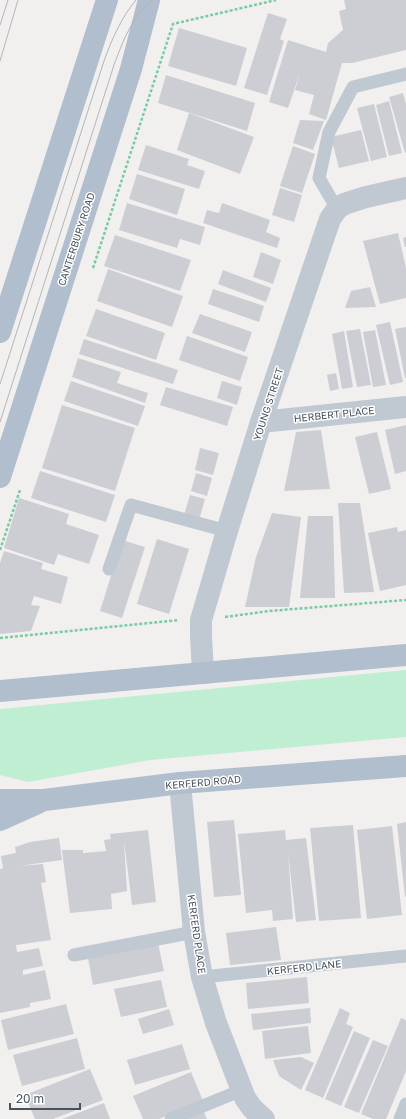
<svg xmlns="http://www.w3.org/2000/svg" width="406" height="1119" viewBox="0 0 406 1119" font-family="'Golos Text',sans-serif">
<rect width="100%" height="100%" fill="#f2efef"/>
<polygon fill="#bfeed2" points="406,670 406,737 150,760 28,782 0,775 0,709"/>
<g fill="#ccced4">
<polygon points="344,0 406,0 406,50 352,63 342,63 326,120 309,114 314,95 295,90 300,73 288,108 269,102 288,40 326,52 328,43 343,30 339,11 346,9"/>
<polygon points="268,13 287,19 280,39 284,41 267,95 244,88"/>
<polygon points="179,28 247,48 236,86 168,66"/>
<polygon points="166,75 255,103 247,131 158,103"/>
<polygon points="403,93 406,104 406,152 405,153 389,97"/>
<polygon points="389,101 402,153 389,156 376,105"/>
<polygon points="374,104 387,157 371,161 357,108"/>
<polygon points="189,113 254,137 240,174 177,150"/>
<polygon points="300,120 324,121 313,150 293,143"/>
<polygon points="361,130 369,161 339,168 331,137"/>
<polygon points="146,145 189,159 187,165 205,171 199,189 138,170"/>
<polygon points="293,146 315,154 302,193 280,186"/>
<polygon points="137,174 185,189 177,215 129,199"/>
<polygon points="280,188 302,195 294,222 272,215"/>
<polygon points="127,203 205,227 200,245 180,239 177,248 119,230"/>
<polygon points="222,203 270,220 266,232 280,238 277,248 203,223 207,210 219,213"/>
<polygon points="398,233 406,268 406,298 380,304 363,241"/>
<polygon points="115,235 191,260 180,291 104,266"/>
<polygon points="406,237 406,247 405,247 403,238"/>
<polygon points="261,252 281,260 273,284 253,277"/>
<polygon points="108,269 183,296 172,327 97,301"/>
<polygon points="223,270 271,288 266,302 218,284"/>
<polygon points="370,287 376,307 345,308 351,291"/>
<polygon points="213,289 264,306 259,322 208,304"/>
<polygon points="96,309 165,333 156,360 86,336"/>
<polygon points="200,314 252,332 245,352 192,333"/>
<polygon points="390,322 403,382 390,385 376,325"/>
<polygon points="406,327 406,378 405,378 395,329"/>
<polygon points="360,329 371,385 357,387 346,331"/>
<polygon points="375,330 386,385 373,387 363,332"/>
<polygon points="344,331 353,387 342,389 332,334"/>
<polygon points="187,336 248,357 240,381 179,360"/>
<polygon points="84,339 178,370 173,384 79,354"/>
<polygon points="78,358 121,372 117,383 148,393 145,403 72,377"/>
<polygon points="336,373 339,389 330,391 327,375"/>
<polygon points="71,381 145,406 138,426 64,401"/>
<polygon points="222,381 242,387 237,405 217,398"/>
<polygon points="166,387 233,407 227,426 160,405"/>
<polygon points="62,405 135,428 115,491 42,468"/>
<polygon points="406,425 406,471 395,474 385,430"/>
<polygon points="321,430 330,489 284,491 296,432"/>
<polygon points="377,432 391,489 369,494 355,437"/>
<polygon points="200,448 219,453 213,475 195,470"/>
<polygon points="40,471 115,495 106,522 31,498"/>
<polygon points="196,473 212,478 207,496 191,491"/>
<polygon points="190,495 205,499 199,520 184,515"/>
<polygon points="19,498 69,514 66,524 99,535 89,564 58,554 54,565 4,548"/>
<polygon points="338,503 360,503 374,592 344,593"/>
<polygon points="272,513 301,517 289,607 245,607 256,557"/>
<polygon points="308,516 333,516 335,598 300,598"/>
<polygon points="397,527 398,532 406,530 406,585 380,591 368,533"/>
<polygon points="157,539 189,549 169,614 137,604"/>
<polygon points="122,540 145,547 122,618 100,611"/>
<polygon points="4,551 43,563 41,569 68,577 61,604 34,596 31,605 40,606 31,631 0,634 0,563"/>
<polygon points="234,820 241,895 214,897 207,822"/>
<polygon points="406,822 406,896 405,897 397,824"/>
<polygon points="353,825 361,918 319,921 310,828"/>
<polygon points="392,826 402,915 367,919 357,830"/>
<polygon points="148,830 156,902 132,905 124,841 127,891 111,894 112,909 70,913 62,850 83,850 83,853 106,851 104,840 111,839 110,834"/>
<polygon points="285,830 286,840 306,838 316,920 296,922 288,853 293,919 273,921 272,910 246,913 238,834"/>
<polygon points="59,838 62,860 19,866 43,864 46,882 41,883 51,940 16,945 17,952 39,948 43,966 23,970 23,975 45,970 51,999 30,1003 30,1007 0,1013 0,869 3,868 1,856 16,853 15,847 30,842"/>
<polygon points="276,927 281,960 230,965 226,933"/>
<polygon points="158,943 164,971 93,985 88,958"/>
<polygon points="307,977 309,1003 248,1009 246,983"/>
<polygon points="161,980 167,1007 121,1017 114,989"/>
<polygon points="66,1004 74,1034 8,1050 1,1020"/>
<polygon points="310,1008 311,1023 253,1030 251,1014"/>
<polygon points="340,1008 350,1013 346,1024 353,1027 323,1098 305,1090"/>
<polygon points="169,1009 174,1025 143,1034 138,1019"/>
<polygon points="401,1018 406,1020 406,1071 386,1119 373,1119 361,1114"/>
<polygon points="308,1026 311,1053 265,1059 262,1031"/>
<polygon points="354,1031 370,1038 341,1106 325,1099"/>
<polygon points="77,1038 85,1069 22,1086 13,1055"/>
<polygon points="373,1040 388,1046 359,1113 344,1107"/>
<polygon points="182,1044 190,1069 135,1085 127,1060"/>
<polygon points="301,1057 314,1063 301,1090 279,1076 273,1060"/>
<polygon points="90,1069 103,1100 53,1119 35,1119 25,1095"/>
<polygon points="191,1072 203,1101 159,1119 143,1119 133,1096"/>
<polygon points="104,1103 110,1119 62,1119"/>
<polygon points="203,1110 207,1119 181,1119"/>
</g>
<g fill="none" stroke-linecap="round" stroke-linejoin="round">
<g stroke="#78cca3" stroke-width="2.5" stroke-dasharray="3 2" stroke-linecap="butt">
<polyline points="93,268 173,24 276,0"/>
<polyline points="0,550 20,490"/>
<polyline points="225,617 269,611 406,600"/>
<polyline points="0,638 179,620"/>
</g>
<g stroke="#c0c9d1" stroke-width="13">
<polyline points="337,209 319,178 329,132 353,87 406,74"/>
<polyline points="109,569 131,505 227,531"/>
<polyline points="74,955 194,932"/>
<polyline points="202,977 406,956"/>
<polyline points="171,1119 242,1090"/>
<polyline points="400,1119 406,1104"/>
</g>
<g stroke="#c0c9d1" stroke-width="22">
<polyline points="261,422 406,407"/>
<polyline points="203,673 201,636 201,620 227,531 261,422 330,219 337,209 344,204 366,197 406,188"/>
<polyline points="180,783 194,932 202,977 216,1023 245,1098 252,1108 264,1119"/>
</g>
<g stroke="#b0becd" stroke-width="22">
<polyline points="0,332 107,0"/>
<polyline points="0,477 131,69 149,0"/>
<polyline points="0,691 406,655"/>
<polyline points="0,800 44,800 180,783 406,766"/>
<polyline points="0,820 38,803"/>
</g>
<g stroke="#b2b5b9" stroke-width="1">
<polyline points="0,25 8,0"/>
<polyline points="0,61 18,0"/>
<path d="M0 384 104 61C112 39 121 18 136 0"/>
<path d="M0 422 114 65C123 41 132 16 153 0"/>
</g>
</g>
<g text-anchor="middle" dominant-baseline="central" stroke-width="3" stroke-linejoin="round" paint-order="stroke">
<g font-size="10" fill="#48525c" stroke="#fff">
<text transform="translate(76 239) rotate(-72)">CANTERBURY ROAD</text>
<text transform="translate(268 404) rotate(-72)">YOUNG STREET</text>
<text transform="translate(334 414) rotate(-6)">HERBERT PLACE</text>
<text transform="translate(203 782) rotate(-5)">KERFERD ROAD</text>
<text transform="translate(197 934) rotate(82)">KERFERD PLACE</text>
<text transform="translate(304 967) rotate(-6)">KERFERD LANE</text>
</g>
</g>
<path d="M10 1103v6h70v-6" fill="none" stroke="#48525c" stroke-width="2"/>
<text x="16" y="1103" font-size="12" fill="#48525c" stroke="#ffffff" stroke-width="3" paint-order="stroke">20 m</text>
</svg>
